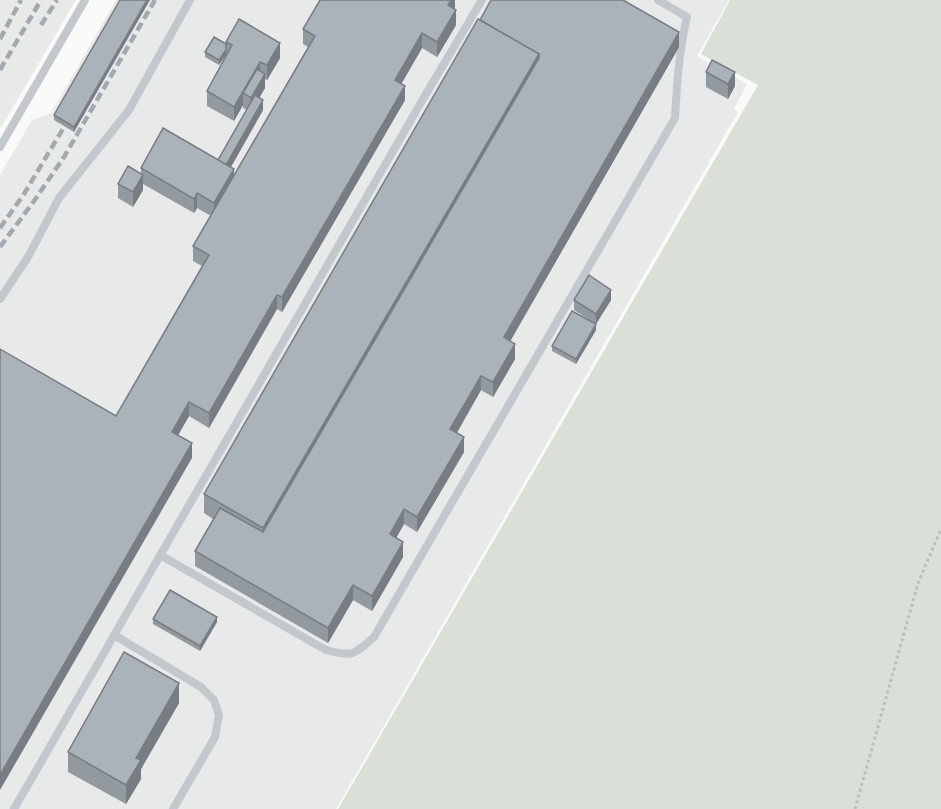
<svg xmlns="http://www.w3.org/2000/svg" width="941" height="809" viewBox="0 0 941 809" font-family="'Titillium Web',sans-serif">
<rect width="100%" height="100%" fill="#fafaf8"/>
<g fill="#e8e9e9">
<polygon points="0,0 76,0 0,129"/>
<polygon points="116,0 729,0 697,56 747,84 734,109 738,112 336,809 0,809 0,175 32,120 51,113"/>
</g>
<polygon fill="#dadfd7" points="730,0 941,0 941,809 338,809 758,85 701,54"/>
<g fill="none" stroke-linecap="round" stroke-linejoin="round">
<polyline stroke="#bbbfc2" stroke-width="3" stroke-dasharray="3 3" stroke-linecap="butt" points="855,809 918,583 941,529"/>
<g stroke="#c3c8cc" stroke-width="8">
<polyline points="0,147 85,0"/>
<polyline points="0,299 28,257 59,198 129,110 190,0"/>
<path d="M160 555 326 650C353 657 354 655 374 637L675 118C677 84 679 50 687 17L658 0"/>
<polyline points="114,635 201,687 214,700 219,715 215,737 173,809"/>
<polyline points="14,809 423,99 482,0"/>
</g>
<g stroke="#a2aab0" stroke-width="4.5" stroke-dasharray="9 4.5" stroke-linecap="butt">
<polyline points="41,25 57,0"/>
<polyline points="0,39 21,0"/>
<polyline points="0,70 41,0"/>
<polyline points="0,228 24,194 73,112"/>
<polyline points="0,247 34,201 64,157 155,0"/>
</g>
</g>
<g fill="#929a9f">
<polygon points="120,0 74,132 54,120 54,115"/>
<polygon points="455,0 455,7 454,9 456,25 437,57 422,48 401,84 405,100 282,312 277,309 209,428 189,416 178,435 192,458 116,416 202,266 193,261 193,246 211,216 197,208 194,213 143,184 143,190 133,207 118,198 118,184 141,174 141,168 218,160 247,110 243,108 243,105 234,121 207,106 207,91 226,56 226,55 219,65 205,57 205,52 226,44 226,42 280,58 267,80 265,79 265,88 259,98 263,110 231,167 234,176 308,47 303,44 303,29"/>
<polygon points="480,20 679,47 510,341 515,359 493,397 481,390 457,433 464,452 417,532 404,524 396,538 403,557 372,611 353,600 328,643 195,566 195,551 213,519 204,513 204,494"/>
<polygon points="706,72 735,86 728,99 706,87"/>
<polygon points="574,300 611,300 596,324 574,310"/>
<polygon points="596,330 576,364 552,351 552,346"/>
<polygon points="153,619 217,622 200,651 153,624"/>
<polygon points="179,703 141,769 141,779 126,804 68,772 68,752"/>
</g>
<g fill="#777d82">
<polygon points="147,0 150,0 74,132 74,127"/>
<polygon points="451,0 455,0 455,7 448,20 448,5"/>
<polygon points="456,10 456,25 437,57 437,42"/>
<polygon points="679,32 679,47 504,352 504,337"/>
<polygon points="422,33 422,48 395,95 395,80"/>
<polygon points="280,43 280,58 267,80 267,65"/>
<polygon points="226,50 226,55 219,65 219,60"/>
<polygon points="539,54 539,73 263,547 263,528"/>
<polygon points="260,62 260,76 243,93 243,105 234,121 234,107"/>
<polygon points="735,72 735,86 728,99 728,84"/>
<polygon points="265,74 265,88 251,112 251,98"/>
<polygon points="405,86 405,100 282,312 282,297"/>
<polygon points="263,100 263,110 224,179 224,169"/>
<polygon points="234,169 234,184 214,218 214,203"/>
<polygon points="143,175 143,190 133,207 133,192"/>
<polygon points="197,193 197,208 194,213 194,199"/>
<polygon points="611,290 611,300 596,324 596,314"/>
<polygon points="277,295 277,309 209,428 209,413"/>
<polygon points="596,324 596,330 576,364 576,359"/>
<polygon points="515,344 515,359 493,397 493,382"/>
<polygon points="481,376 481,390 450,444 450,429"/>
<polygon points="189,402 189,416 172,446 172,432"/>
<polygon points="464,437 464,452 417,532 417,517"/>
<polygon points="192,443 192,458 0,790 0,775"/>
<polygon points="404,509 404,524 390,549 390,534"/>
<polygon points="403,542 403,557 372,611 372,596"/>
<polygon points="353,585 353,600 328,643 328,628"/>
<polygon points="217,617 217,622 200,651 200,646"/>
<polygon points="179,683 179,703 141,769 141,779 126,804 126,785 136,758"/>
</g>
<g fill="#aab3b9" stroke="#777d82" stroke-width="1.5">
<polygon points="120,0 147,0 74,127 54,115"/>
<polygon points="320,0 451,0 448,5 456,10 437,42 422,33 395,80 405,86 282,297 277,295 209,413 189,402 172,432 192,443 0,775 0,349 116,416 209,255 193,246 315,36 303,29"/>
<polygon points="491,0 623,0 679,32 504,337 515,344 493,382 481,376 450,429 464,437 417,517 404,509 390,534 403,542 372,596 353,585 328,628 195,551 220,508 263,532 539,58 539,54 480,20"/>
<polygon points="239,19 280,43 267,65 260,62 234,107 207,91 232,45 226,42"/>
<polygon points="478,19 539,54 263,528 204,494"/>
<polygon points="214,37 226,44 226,50 219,60 205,52"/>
<polygon points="712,60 735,72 728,84 706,72"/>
<polygon points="257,69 265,74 251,98 243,93"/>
<polygon points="255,95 263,100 226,165 218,160"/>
<polygon points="163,128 234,169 214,203 197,193 194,199 141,168"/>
<polygon points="128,166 143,175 133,192 118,184"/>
<polygon points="589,275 611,290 596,314 574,300"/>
<polygon points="572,311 596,324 576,359 552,346"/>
<polygon points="170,590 217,617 200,646 153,619"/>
<polygon points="124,652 179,683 136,758 141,760 126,785 68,752"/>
</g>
</svg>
